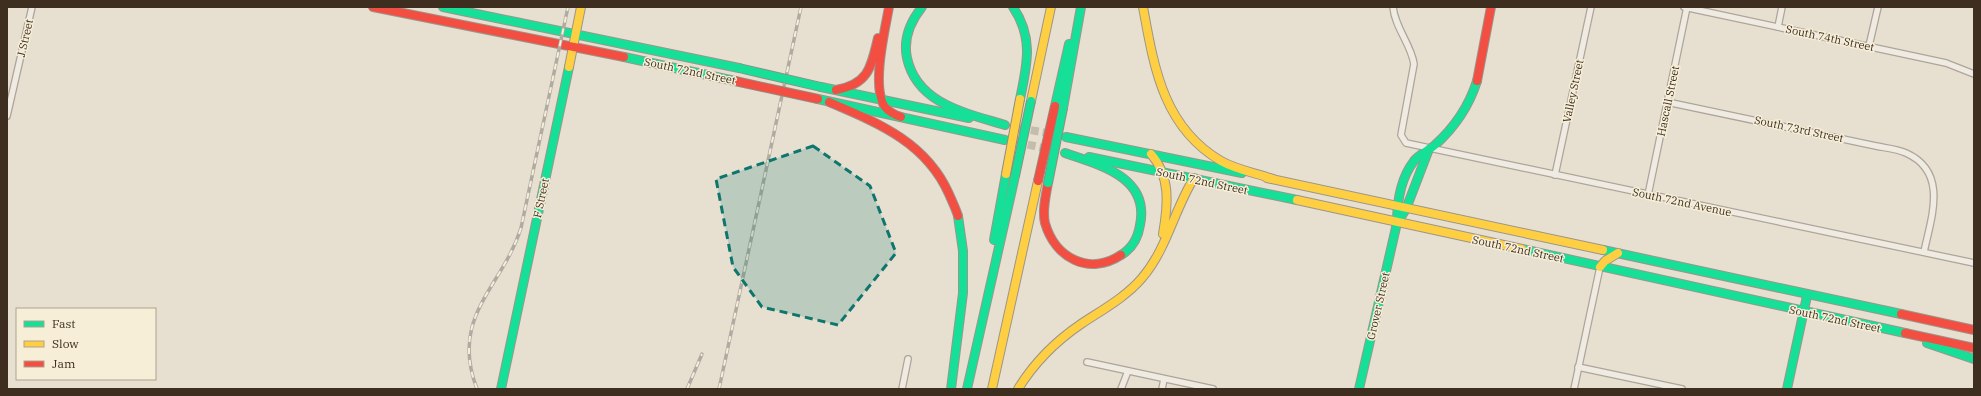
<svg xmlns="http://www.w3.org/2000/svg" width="1981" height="396" viewBox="0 0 1981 396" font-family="'IBM Plex Serif',serif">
<rect width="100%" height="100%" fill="#e7e0d1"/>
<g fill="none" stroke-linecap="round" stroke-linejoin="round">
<g stroke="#c5bcae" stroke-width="8" stroke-dasharray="8 4" stroke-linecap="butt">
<polyline points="1019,128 1053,134"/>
<polyline points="1016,142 1062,152"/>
</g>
<defs>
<g id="street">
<path d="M1393 7C1395 28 1411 44 1414 64L1401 135 1406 143 1974 263"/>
<polyline points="1684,7 1946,63 1974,74"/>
<polyline points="1778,27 1782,7"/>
<polyline points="1869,46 1878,7"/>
<path d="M1667 102 1876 146C1886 148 1897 149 1906 153 1949 172 1931 218 1924 252"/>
<polyline points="7,116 32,7"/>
<polyline points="1555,175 1591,7"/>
<polyline points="1648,195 1687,7"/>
<polyline points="1087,362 1213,389"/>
<polyline points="1578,367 1682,389"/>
<polyline points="902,389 908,359"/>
<polyline points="1121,389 1128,371"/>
<polyline points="1162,389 1164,379"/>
<polyline points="1574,389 1600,267"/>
</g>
<g id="fast">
<polyline points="443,7 739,68"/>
<path d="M922 7C910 22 903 39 907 58 917 104 966 113 1005 125"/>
<path d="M1013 7C1034 38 1027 65 1020 99"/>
<polyline points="624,57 735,81"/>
<polyline points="821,87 969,118"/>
<polyline points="818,99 1005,140"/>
<polyline points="1055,106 1069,44"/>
<polyline points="1063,108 1081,7"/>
<polyline points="1066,137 1242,173"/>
<path d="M1065 153C1100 165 1150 177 1140 225 1138 238 1133 248 1121 255"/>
<polyline points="1089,157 1297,200"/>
<polyline points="1397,223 1406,209 1429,149"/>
<polyline points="994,240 1006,174"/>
<polyline points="1522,249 1905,333"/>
<polyline points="1603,250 1901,314"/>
<polyline points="1927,343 1974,359"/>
<polyline points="501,389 569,67"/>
<polyline points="951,389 963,293 963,251 958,216"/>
<polyline points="967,389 1015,176"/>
<path d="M1359 389 1397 223C1397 202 1400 179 1414 161 1419 154 1428 151 1435 145 1455 127 1469 106 1477 81"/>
<polyline points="1787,389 1807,296"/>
</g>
<g id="slow">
<path d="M1143 7C1154 67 1163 127 1221 161 1237 170 1256 173 1273 179"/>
<polyline points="569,67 581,7"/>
<polyline points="1031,101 1051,7"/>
<path d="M1151 154C1171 177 1168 205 1163 234"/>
<polyline points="1267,178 1603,250"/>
<polyline points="1297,200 1522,249"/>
<polyline points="1600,267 1605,261 1618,253"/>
<polyline points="992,389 1038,181"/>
<path d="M1018 389C1034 363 1056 341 1081 324 1102 310 1126 297 1142 278 1167 249 1174 210 1194 178"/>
</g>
<g id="jam">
<polyline points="373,7 624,57"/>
<path d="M889 7C885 30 871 87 885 107 889 112 895 115 901 117"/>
<polyline points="1477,81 1491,7"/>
<path d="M836 90C869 84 871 67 878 38"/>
<path d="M829 102C878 123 926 142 949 194 952 201 956 209 958 216"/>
<path d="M1048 183C1046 195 1042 210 1045 223 1055 258 1089 276 1121 255"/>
<polyline points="1901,314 1974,330"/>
<polyline points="1905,333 1974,348"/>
</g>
</defs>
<use href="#street" stroke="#ada599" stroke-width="8"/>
<use href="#fast" stroke="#9c958a" stroke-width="10"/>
<use href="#slow" stroke="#9c958a" stroke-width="10"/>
<use href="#jam" stroke="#9c958a" stroke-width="10"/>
<use href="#street" stroke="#efebe3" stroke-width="5.5"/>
<use href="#fast" stroke="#16e098" stroke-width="8"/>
<use href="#slow" stroke="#ffcf43" stroke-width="8"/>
<use href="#jam" stroke="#f24e42" stroke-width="8"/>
<defs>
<g id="rail">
<path d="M477 389C449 316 502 288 521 228L568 7"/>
<polyline points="687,389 702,354"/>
<polyline points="719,389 801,7"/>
</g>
</defs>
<use href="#rail" stroke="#afaaa2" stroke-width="3.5"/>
<use href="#rail" stroke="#f7eed8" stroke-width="2" stroke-dasharray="6" stroke-linecap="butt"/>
<defs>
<g id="fast-bridge">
<polyline points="739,68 821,87"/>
<polyline points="1015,176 1031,101"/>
<polyline points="1048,183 1063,108"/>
</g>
<polyline id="slow-bridge" points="1006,174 1020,99"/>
<g id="jam-bridge">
<polyline points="735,81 818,99"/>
<polyline points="1038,181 1055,106"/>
</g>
</defs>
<use href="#fast-bridge" stroke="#928b80" stroke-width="10" stroke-linecap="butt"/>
<use href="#slow-bridge" stroke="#928b80" stroke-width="10" stroke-linecap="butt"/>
<use href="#jam-bridge" stroke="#928b80" stroke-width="10" stroke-linecap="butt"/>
<use href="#fast-bridge" stroke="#16e098" stroke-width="8"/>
<use href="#slow-bridge" stroke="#ffcf43" stroke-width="8"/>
<use href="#jam-bridge" stroke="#f24e42" stroke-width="8"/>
</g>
<path fill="#0f766e" fill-opacity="0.2" stroke="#0f766e" stroke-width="3" stroke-dasharray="8 5" stroke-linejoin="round" d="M813 146 870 186 896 253 838 325 762 307 733 267 716 179Z"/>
<g text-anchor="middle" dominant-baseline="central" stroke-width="3" stroke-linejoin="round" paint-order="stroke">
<g font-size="11" fill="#3d2e20" stroke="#f7eed8">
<text transform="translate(25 38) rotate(-77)">J Street</text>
<text transform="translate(1830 38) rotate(12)">South 74th Street</text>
<text transform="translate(690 71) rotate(12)">South 72nd Street</text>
<text transform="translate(1573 91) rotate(-78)">Valley Street</text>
<text transform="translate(1668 101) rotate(-78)">Hascall Street</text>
<text transform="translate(1799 129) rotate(12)">South 73rd Street</text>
<text transform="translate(1202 181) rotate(12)">South 72nd Street</text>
<text transform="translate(541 198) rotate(-78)">F Street</text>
<text transform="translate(1682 202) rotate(12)">South 72nd Avenue</text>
<text transform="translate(1518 249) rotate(12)">South 72nd Street</text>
<text transform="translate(1378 306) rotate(-77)">Grover Street</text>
<text transform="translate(1835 319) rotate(12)">South 72nd Street</text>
</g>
</g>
<rect width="1981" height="396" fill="none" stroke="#3d2e20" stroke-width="16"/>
<rect x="16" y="308" width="140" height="72" fill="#f7eed8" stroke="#ada18e"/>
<rect x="24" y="321" width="20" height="6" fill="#16e098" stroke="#ada18e"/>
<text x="52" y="328" font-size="12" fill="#3d2e20">Fast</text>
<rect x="24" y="341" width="20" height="6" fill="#ffcf43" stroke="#ada18e"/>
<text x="52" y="348" font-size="12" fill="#3d2e20">Slow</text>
<rect x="24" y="361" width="20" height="6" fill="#f24e42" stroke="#ada18e"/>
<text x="52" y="368" font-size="12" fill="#3d2e20">Jam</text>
</svg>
